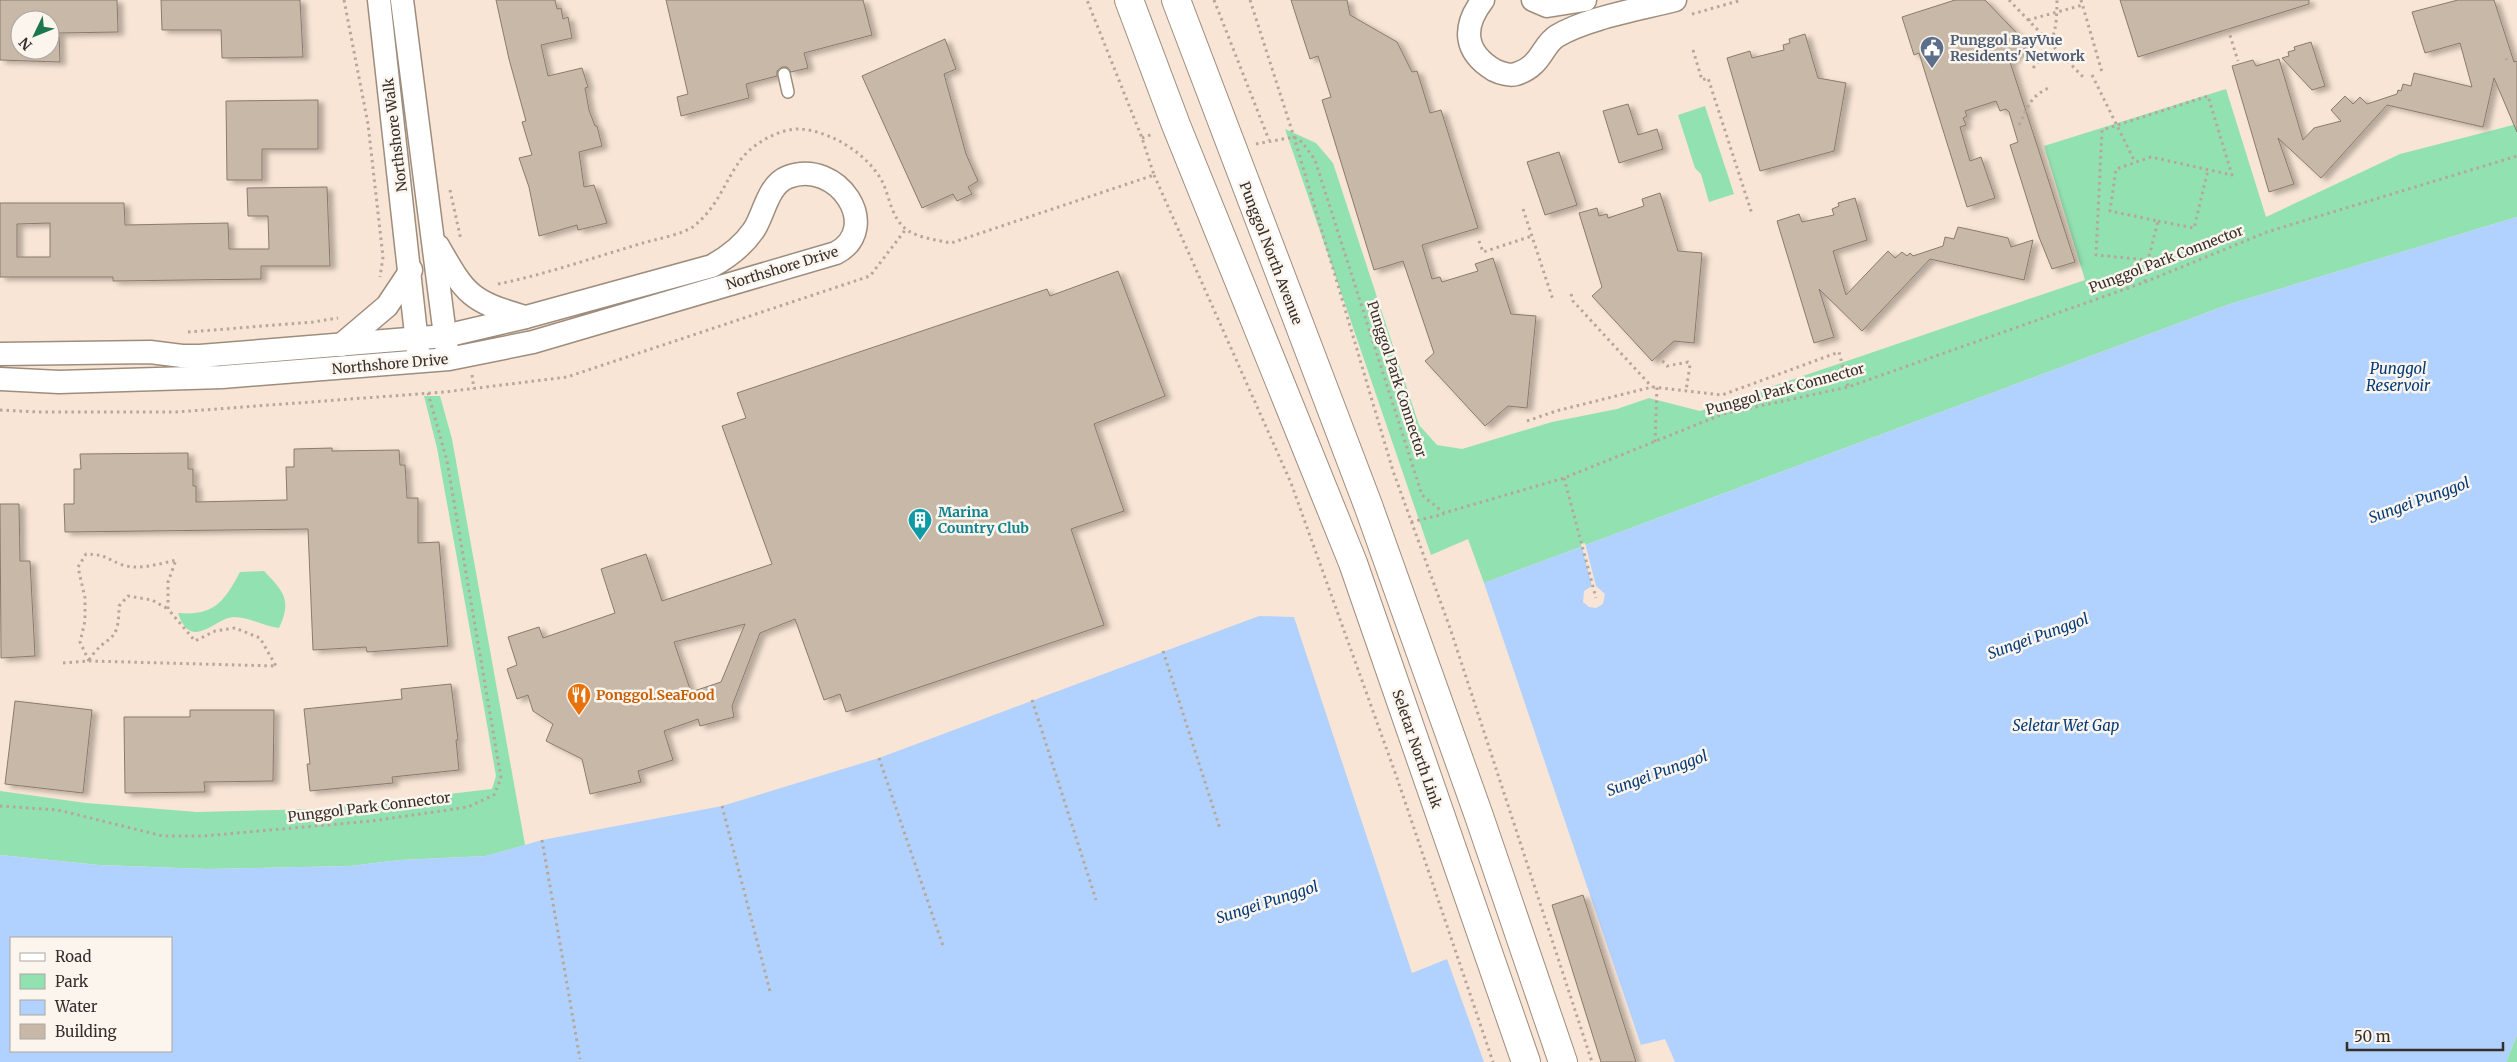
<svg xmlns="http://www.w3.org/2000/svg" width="2517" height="1062" viewBox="0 0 2517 1062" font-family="Merriweather,serif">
<defs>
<filter id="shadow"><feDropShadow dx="5.5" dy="3" stdDeviation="2.5" flood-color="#0004"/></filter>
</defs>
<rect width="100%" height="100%" fill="#f8e5d5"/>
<g fill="#92e1b1">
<polygon points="2226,89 2266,217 2400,154 2517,124 2517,217 2227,305 1484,583 1468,539 1431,555 1285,129 1316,143 1333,163 1419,425 1437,445 1462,449 1552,422 1617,409 1649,398 1700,411 2085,280 2044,146"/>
<polygon points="1705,106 1734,194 1709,202 1701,174 1695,168 1678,115"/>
<polygon points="424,396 440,396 452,439 525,845 486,856 400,860 350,866 207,869 99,865 0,855 0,791 86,803 197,812 319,809 492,789 496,776 485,713 437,448"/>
<path d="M264 571C284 592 292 600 279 628 262 626 250 617 234 617 216 617 191 653 178 613 214 616 224 602 240 572Z"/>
<polygon points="2517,1035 2517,1062 2506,1062"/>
</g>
<g fill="#b1d2ff" fill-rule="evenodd">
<polygon points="2517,217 2517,1035 2506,1062 1675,1062 1665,1039 1641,1045 1484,583 2227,305"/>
<path d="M1259 616 1294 617 1412 973 1447 959 1484 1062H0V855L99 865 207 869 350 866 400 860 486 856 542 840 722 806 879 758ZM11 938H171V1051H11Z"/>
</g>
<polygon fill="#f8e5d5" points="1585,543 1596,586 1605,594 1603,604 1596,608 1589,607 1583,602 1584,591 1592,586 1581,544"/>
<g fill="#c8b8a7" stroke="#8a7b6b" fill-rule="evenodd" filter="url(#shadow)">
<path d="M0 0H117L118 32 59 33 60 62 0 60ZM20 20H50V50H20Z"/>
<polygon points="161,0 300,0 303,57 222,58 221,30 162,30"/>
<polygon points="496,0 555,0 557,9 561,8 563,19 568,17 572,38 541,45 548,76 582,68 588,87 585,88 589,110 595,126 597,126 602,146 579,152 584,187 594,185 607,223 578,230 577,225 539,236 529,187 519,158 532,155 522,122 526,121 509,59"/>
<polygon points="666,0 863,0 872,35 804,53 808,68 791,72 787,67 782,67 777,71 777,76 746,84 749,98 681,116 677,97 688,94"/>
<polygon points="1291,0 1347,0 1350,15 1397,42 1412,72 1417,71 1430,113 1441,110 1478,228 1422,245 1432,279 1440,277 1442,282 1478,271 1475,264 1493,258 1511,314 1536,316 1527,408 1508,406 1485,426 1425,361 1434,353 1403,261 1374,270 1322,100 1331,97 1318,56 1310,59"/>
<polygon points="1955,0 1985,0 2028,45 2010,62 2075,262 2052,269 2039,237 2010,145 2018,142 2009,112 2006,109 2000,111 1996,101 1965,111 1967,116 1963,118 1966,125 1960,127 1970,161 1981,157 1995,198 1967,207 1919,53 1914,55 1902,17"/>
<polygon points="2120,0 2309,0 2309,4 2138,57"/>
<polygon points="2458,0 2494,0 2514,62 2517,61 2517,132 2494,78 2483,127 2387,105 2321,178 2278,138 2294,184 2269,192 2232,66 2253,60 2256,66 2279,59 2303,140 2314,128 2341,121 2331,110 2345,96 2353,104 2360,97 2367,104 2397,94 2398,90 2401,91 2403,84 2411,86 2414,73 2472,87 2460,43 2425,53 2412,12"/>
<polygon points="1805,34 1818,78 1846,83 1834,151 1760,171 1727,58 1750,51 1752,58 1784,50 1783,45 1790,43 1789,39"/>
<polygon points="945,39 956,69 944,74 966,154 978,181 968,187 972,194 957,201 953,194 922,208 862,76"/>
<polygon points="2311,42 2325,86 2312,90 2282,58 2289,56 2288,52 2295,50 2294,47"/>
<polygon points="318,100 318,149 262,149 262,180 227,180 226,101"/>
<polygon points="1628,104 1638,135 1657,129 1663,149 1619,163 1603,111"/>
<polygon points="1559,152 1577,205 1545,215 1527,162"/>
<path d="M327 187 330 266H261V279L113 281V277H0V203H124L125 225 228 223 229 249H269L268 216H248L247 188ZM50 223V257H17V224Z"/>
<polygon points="1660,193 1678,251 1702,253 1694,343 1674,341 1652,361 1592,296 1602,287 1579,213 1597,208 1599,216 1607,214 1608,218 1644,206 1642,199"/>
<polygon points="1855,198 1867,240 1833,251 1846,295 1888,251 1895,258 1902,252 1907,256 1910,253 1913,256 1943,246 1945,237 1954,239 1958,227 2008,238 2011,247 2033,240 2024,280 1930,259 1862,331 1819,289 1834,337 1814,343 1777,221 1799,214 1802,222 1834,215 1832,209 1839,206 1838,203"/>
<path d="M1118 271 1165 396 1094 424 1124 511 1071 529 1104 625 846 712 840 694 824 700 795 619 760 633 732 706 734 717 700 726 698 719 664 731 673 760 638 771 641 782 590 794 582 759 546 741 553 724 533 711 528 695 517 699 507 669 517 665 508 637 539 627 543 638 615 613 601 569 646 554 662 601 772 564 722 426 746 418 737 393 1047 289 1050 296ZM745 624 721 682 691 692 674 642Z"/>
<polygon points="332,448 332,451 399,450 400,465 405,465 407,498 418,498 418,543 439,542 448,646 367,652 366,647 313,650 308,529 65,532 64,504 74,504 74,469 81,469 80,454 188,453 188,469 193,469 193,486 196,486 196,502 287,500 286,467 294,467 294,449"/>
<polygon points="0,504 19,504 20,561 30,561 35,656 1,658"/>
<polygon points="451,684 458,740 456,740 459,770 392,777 393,783 310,791 307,764 310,764 304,709 402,699 401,689"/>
<polygon points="15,701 92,710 83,793 5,784"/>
<polygon points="190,710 274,710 273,781 204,782 205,792 125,793 124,717 190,717"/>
<polygon points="1583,895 1636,1062 1601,1062 1552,905"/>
</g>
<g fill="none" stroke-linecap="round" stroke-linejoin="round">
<defs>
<polyline id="service" points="784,74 788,92"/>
<g id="minor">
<polyline points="379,0 418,352"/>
<polyline points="402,0 447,351"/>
<path d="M1483 0C1462 27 1464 52 1494 70 1500 73 1510 76 1516 74 1542 66 1542 45 1557 36 1587 18 1641 9 1675 0"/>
<polyline points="1533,0 1547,6 1585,0"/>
<path d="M438 246C466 295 470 301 525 317"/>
<polyline points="341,345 387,306 411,270"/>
<path d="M0 354 150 352 182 356H200L445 336 526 317 712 266C728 257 742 247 753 231 764 216 767 185 788 177 838 158 883 228 836 253L533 342 449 359 222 377 59 382 0 379"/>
</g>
<g id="secondary">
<polyline points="1129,0 1176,125 1353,563 1526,1062"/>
<polyline points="1176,0 1368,505 1479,816 1563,1062"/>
</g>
</defs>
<use href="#service" stroke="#9e8d7d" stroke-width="14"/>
<use href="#minor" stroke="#9e8d7d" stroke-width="25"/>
<use href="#secondary" stroke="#9e8d7d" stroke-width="30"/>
<g stroke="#b6a79a" stroke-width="3" stroke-dasharray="2.5 4" stroke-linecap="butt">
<polyline points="344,0 368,124 383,257 380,277"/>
<polyline points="1214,0 1269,140"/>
<polyline points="1250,0 1294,137 1393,471 1450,628 1592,1062"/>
<polyline points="2009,0 2083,77"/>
<polyline points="2081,0 2102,72"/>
<polyline points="1692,14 1742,0"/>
<polyline points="2028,20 2083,5"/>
<polyline points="2228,29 2238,61"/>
<polyline points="1693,50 1702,80 1708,78 1752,214"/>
<polyline points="2506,58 2508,64"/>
<path d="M2033 68C2054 45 2057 30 2057 0"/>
<polyline points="2092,75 2135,162"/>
<path d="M2019 125C2028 106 2031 95 2051 87"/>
<polyline points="1142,138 1153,134"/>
<polyline points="1256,144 1294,137 1302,142 1315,160 1422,495 1444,513 1564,478 1723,414 1848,387 2145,282 2267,232 2517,156"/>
<polyline points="1154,175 1291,483 1397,778 1493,1062"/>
<polyline points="450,190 461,240"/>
<polyline points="1523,209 1553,300"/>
<polyline points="2158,221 2194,228 2208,170"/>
<polyline points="1479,241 1483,252 1532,236"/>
<polyline points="2145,282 2148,260 2158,221 2110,211 2116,169 2151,157 2232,175 2208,96 2102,130 2096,255 2148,260"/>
<path d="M498 284C547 274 595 257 643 243 657 239 684 234 694 226 717 207 722 188 737 165 748 146 778 128 801 129 833 132 869 155 883 183 890 199 892 219 907 230 919 238 937 240 951 243L1154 175 1142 138 1087 0"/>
<polyline points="1571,294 1573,301 1652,387"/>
<polyline points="188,332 313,322 338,318"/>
<polyline points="1658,356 1667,366 1688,362 1690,365 1686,391"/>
<polyline points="472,375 474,389"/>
<polyline points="0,410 38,412 176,412 445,392 567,377 870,276 906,229"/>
<polyline points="1527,421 1556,411 1652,387 1722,395 1839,352 1848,387"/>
<polyline points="1655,442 1657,387"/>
<polyline points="1564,478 1596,598"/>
<polyline points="1411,522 1444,514"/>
<polyline points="1163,651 1220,829"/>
<path d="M89 660C107 632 119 647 119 606L128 596 152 600 168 609"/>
<path d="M89 661 80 642 85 621V598L78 567 86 554C107 555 103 557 120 564 137 571 159 564 176 560L168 582V609L195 641 215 631 235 628 260 638 276 666"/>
<polyline points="63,663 89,661 276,666"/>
<polyline points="1032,700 1096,900"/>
<polyline points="879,758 943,946"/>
<polyline points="0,806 58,810 163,836 203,836 372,821 468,807 494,795 501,778 447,461 428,393"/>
<polyline points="722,806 771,995"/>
<polyline points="542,840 580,1059"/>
</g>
<use href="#service" stroke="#fff" stroke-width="11"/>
<use href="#minor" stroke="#fff" stroke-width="22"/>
<use href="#secondary" stroke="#fff" stroke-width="28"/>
</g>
<defs>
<symbol id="civic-pin" viewBox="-11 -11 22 30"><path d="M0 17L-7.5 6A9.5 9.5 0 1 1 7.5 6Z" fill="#5c6f8a" stroke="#fcf5ee"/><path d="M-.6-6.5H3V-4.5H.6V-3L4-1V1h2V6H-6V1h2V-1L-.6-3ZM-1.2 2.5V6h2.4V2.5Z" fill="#fff"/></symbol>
<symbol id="building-pin" viewBox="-11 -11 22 30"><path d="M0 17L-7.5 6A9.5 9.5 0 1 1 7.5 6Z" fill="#0f9aa8" stroke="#fcf5ee"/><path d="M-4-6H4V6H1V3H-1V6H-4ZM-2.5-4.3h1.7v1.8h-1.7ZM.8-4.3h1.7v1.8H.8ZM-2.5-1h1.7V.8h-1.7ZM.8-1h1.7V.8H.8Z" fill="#fff"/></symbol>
<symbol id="restaurant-pin" viewBox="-11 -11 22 30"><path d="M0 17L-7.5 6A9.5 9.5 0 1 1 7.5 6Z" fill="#e8710a" stroke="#fcf5ee"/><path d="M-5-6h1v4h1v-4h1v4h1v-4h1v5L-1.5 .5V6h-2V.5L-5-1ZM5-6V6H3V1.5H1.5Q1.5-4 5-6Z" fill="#fff"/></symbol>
</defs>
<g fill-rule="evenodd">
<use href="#civic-pin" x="1918" y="34" width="28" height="38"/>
<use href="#building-pin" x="906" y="506" width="28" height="38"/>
<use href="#restaurant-pin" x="565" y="681" width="28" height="38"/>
</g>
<g text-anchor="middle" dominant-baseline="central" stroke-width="5" stroke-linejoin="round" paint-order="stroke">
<g font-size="14" font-weight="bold" fill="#4e5e75" stroke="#fcf5ee" text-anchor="start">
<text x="1950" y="40">Punggol BayVue<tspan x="1950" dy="16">Residents' Network</tspan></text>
</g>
<g font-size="14" fill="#362f29" stroke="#fcf5ee">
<text transform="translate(395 135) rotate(-97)">Northshore Walk</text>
<text transform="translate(1271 253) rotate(69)">Punggol North Avenue</text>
<text transform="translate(2166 259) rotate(-21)">Punggol Park Connector</text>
<text transform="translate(782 268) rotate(-17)">Northshore Drive</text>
<text transform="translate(390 364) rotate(-5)">Northshore Drive</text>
<text transform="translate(1397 379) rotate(72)">Punggol Park Connector</text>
<text transform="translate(1785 389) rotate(-15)">Punggol Park Connector</text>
<text transform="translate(1417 749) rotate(71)">Seletar North Link</text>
<text transform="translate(369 807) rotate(-7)">Punggol Park Connector</text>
</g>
<g font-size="14" font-weight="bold" fill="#0d838f" stroke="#fcf5ee" text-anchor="start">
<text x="938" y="512">Marina<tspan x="938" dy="16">Country Club</tspan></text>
</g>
<g font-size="14" font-weight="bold" fill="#c56008" stroke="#fcf5ee" text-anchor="start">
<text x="596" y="695">Ponggol.SeaFood</text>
</g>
<g font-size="15" font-style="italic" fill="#023b7a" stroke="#fcf5ee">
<text x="2398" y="368">Punggol<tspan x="2398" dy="17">Reservoir</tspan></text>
<text transform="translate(2419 500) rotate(-20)">Sungei Punggol</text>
<text transform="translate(2038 636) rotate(-20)">Sungei Punggol</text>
<text x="2066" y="725">Seletar Wet Gap</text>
<text transform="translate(1657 773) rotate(-20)">Sungei Punggol</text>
<text transform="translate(1267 902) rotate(-18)">Sungei Punggol</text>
</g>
</g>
<rect x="10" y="937" width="162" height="115" fill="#fcf5ee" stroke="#ada69f"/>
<rect x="20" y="953" width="25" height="8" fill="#ffffff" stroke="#ada69f"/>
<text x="55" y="962" font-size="15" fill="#362f29">Road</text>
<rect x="20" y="974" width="25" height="15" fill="#92e1b1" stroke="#ada69f"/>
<text x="55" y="987" font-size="15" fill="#362f29">Park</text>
<rect x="20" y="1000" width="25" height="15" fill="#b1d2ff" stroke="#ada69f"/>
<text x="55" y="1012" font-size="15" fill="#362f29">Water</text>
<rect x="20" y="1024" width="25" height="15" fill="#c8b8a7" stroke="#ada69f"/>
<text x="55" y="1037" font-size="15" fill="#362f29">Building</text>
<g transform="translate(35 35) rotate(227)"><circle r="24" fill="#fcf5ee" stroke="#ada69f"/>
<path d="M0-4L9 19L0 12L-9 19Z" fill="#1b784e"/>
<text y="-8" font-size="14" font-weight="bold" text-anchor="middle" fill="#362f29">N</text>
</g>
<path d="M2347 1042v8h156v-8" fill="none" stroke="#362f29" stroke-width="2.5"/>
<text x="2354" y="1042" font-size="15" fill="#362f29" stroke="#fcf5ee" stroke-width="4" paint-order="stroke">50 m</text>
</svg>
